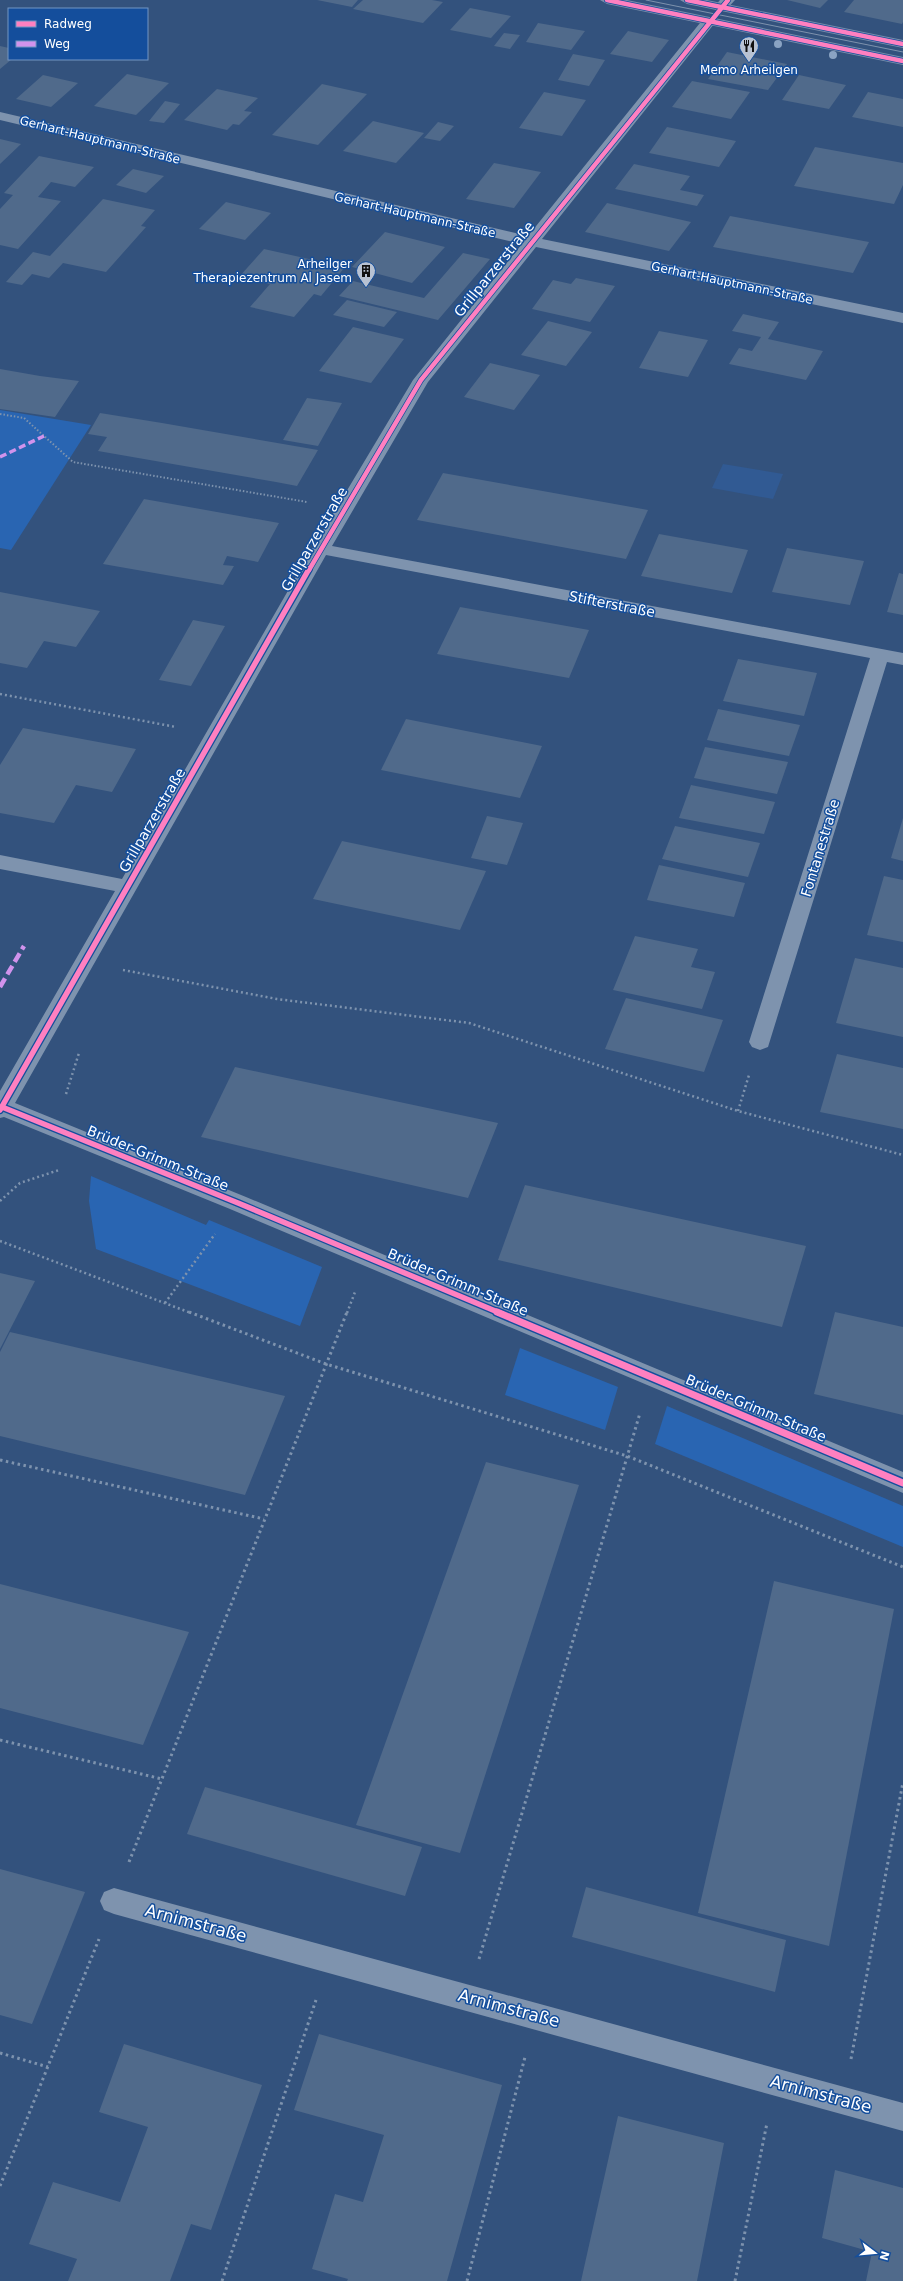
<svg xmlns="http://www.w3.org/2000/svg" width="903" height="2281" viewBox="0 0 903 2281" font-family="'DejaVu Sans',sans-serif">
<rect width="100%" height="100%" fill="#33527d"/>
<g fill="#2965b2">
<polygon points="0,410 91,425 11,550 0,548"/>
<polygon points="91,1176 206,1225 209,1220 322,1267 300,1326 96,1249 89,1201"/>
<polygon points="520,1348 618,1387 605,1430 505,1395"/>
<polygon points="667,1406 903,1506 903,1547 655,1444"/>
</g>
<polygon fill="#315a93" points="723,464 783,474 773,499 712,488"/>
<g fill="#506a8b">
<polygon points="317,0 358,0 352,7"/>
<polygon points="363,0 432,0 443,2 423,23 353,9"/>
<polygon points="787,0 828,0 820,8"/>
<polygon points="854,0 903,0 903,22 902,24 844,12"/>
<polygon points="470,8 511,16 491,38 450,30"/>
<polygon points="538,23 585,31 571,50 526,42"/>
<polygon points="628,31 669,40 652,62 610,54"/>
<polygon points="504,33 520,35 510,49 494,46"/>
<polygon points="0,46 9,48 9,59 12,59 0,69"/>
<polygon points="727,52 787,64 768,90 708,79"/>
<polygon points="573,54 605,60 589,86 558,80"/>
<polygon points="127,74 169,83 136,115 94,106"/>
<polygon points="43,75 78,83 51,107 16,99"/>
<polygon points="799,75 846,85 829,109 782,100"/>
<polygon points="692,81 750,92 731,119 672,107"/>
<polygon points="322,84 367,94 318,145 272,135"/>
<polygon points="217,89 258,98 244,111 252,112 239,125 233,124 227,130 184,120"/>
<polygon points="544,92 586,100 562,136 519,128"/>
<polygon points="868,92 903,99 903,127 852,117"/>
<polygon points="165,101 180,104 164,123 149,121"/>
<polygon points="373,121 424,133 396,163 343,151"/>
<polygon points="438,122 454,126 440,141 424,138"/>
<polygon points="667,127 736,141 719,167 649,153"/>
<polygon points="0,139 21,144 0,164"/>
<polygon points="815,147 903,163 903,185 894,204 794,186"/>
<polygon points="39,156 94,167 75,187 51,182 38,197 61,201 18,249 0,245 0,209 13,195 4,193"/>
<polygon points="494,163 541,172 514,208 466,199"/>
<polygon points="634,164 690,176 680,190 704,195 697,206 615,189"/>
<polygon points="133,169 164,176 146,193 116,185"/>
<polygon points="103,199 155,210 141,226 146,227 106,272 63,263 49,278 32,274 22,285 6,282 33,252 50,256"/>
<polygon points="226,202 271,213 245,240 199,229"/>
<polygon points="607,203 691,222 669,251 585,232"/>
<polygon points="730,216 773,224 869,242 853,273 713,247"/>
<polygon points="385,232 445,247 412,283 352,267"/>
<polygon points="264,249 345,267 321,296 314,294 294,317 250,307 270,284 239,277"/>
<polygon points="463,253 490,259 438,320 339,296 353,281 424,298"/>
<polygon points="576,278 615,286 590,322 532,309 553,280 571,284"/>
<polygon points="347,300 397,312 384,327 333,315"/>
<polygon points="743,314 779,322 768,339 823,351 806,380 729,364 739,348 752,351 761,337 732,331"/>
<polygon points="548,321 592,332 566,366 521,355"/>
<polygon points="353,327 404,339 371,383 319,371"/>
<polygon points="659,331 708,340 688,377 639,368"/>
<polygon points="490,363 540,375 514,410 464,397"/>
<polygon points="0,369 40,376 79,381 55,417 0,409"/>
<polygon points="307,398 342,403 318,446 283,440"/>
<polygon points="100,413 162,423 318,450 297,486 276,482 98,451 107,437 88,434"/>
<polygon points="443,473 648,510 626,559 417,520"/>
<polygon points="144,499 279,523 258,562 227,556 223,565 234,566 223,585 103,564"/>
<polygon points="659,534 748,550 732,593 641,576"/>
<polygon points="787,548 864,561 850,605 772,592"/>
<polygon points="899,573 903,574 903,615 887,612"/>
<polygon points="0,592 100,611 76,647 44,641 27,668 0,663"/>
<polygon points="460,607 589,630 569,678 437,654"/>
<polygon points="193,620 225,626 191,686 159,680"/>
<polygon points="738,659 817,673 804,716 723,701"/>
<polygon points="718,709 800,725 789,756 707,740"/>
<polygon points="406,719 542,746 520,798 381,770"/>
<polygon points="23,728 136,749 112,792 76,785 54,823 0,813 0,765"/>
<polygon points="705,747 788,762 777,794 694,778"/>
<polygon points="691,785 775,802 764,834 679,818"/>
<polygon points="487,816 523,823 507,865 471,858"/>
<polygon points="903,818 903,861 891,858"/>
<polygon points="675,826 760,843 748,877 662,859"/>
<polygon points="342,841 486,871 460,930 313,899"/>
<polygon points="659,865 745,883 734,917 647,900"/>
<polygon points="884,876 903,880 903,942 867,935"/>
<polygon points="635,936 698,949 691,967 715,972 702,1009 613,990"/>
<polygon points="855,958 903,968 903,1037 836,1023"/>
<polygon points="626,998 723,1020 704,1072 605,1049"/>
<polygon points="837,1054 903,1068 903,1129 820,1112"/>
<polygon points="235,1067 498,1123 468,1198 201,1137"/>
<polygon points="525,1185 806,1246 782,1327 498,1260"/>
<polygon points="0,1273 35,1281 0,1349"/>
<polygon points="835,1312 903,1327 903,1415 814,1394"/>
<polygon points="10,1332 285,1396 245,1495 0,1436 0,1352"/>
<polygon points="486,1462 579,1485 460,1853 356,1825"/>
<polygon points="774,1581 894,1609 829,1946 698,1913"/>
<polygon points="0,1584 189,1632 143,1745 0,1708"/>
<polygon points="205,1787 422,1847 405,1896 187,1834"/>
<polygon points="0,1869 85,1892 32,2024 0,2015"/>
<polygon points="586,1887 786,1940 775,1992 572,1937"/>
<polygon points="319,2034 502,2085 447,2281 347,2281 348,2279 312,2269 335,2194 363,2202 384,2135 294,2110"/>
<polygon points="124,2044 262,2085 211,2230 191,2224 170,2281 68,2281 77,2259 29,2244 53,2182 120,2202 148,2127 99,2112"/>
<polygon points="618,2116 724,2143 697,2281 581,2281"/>
<polygon points="835,2170 903,2188 903,2281 866,2281 872,2252 822,2238"/>
</g>
<g fill="none" stroke-linecap="round" stroke-linejoin="round">
<polyline stroke="#7e93ae" stroke-width="2" stroke-dasharray="1.5 2" stroke-linecap="butt" points="0,414 24,418 73,462 307,502"/>
<g stroke="#7e93ae" stroke-width="2.5" stroke-dasharray="2 3" stroke-linecap="butt">
<polyline points="0,694 176,727"/>
<polyline points="123,970 277,999 469,1023 738,1111 903,1155"/>
<polyline points="66,1094 79,1053"/>
<polyline points="738,1111 749,1075"/>
<polyline points="0,1201 20,1183 59,1170"/>
<polyline points="0,1241 191,1313"/>
<polyline points="165,1303 215,1234"/>
<polyline points="347,1313 355,1292"/>
</g>
<g stroke="#7e93ae" stroke-width="3" stroke-dasharray="2.5 3.5" stroke-linecap="butt">
<polyline points="189,1312 326,1364 627,1456 903,1567"/>
<polyline points="0,1460 264,1519"/>
<polyline points="0,1740 162,1779"/>
<polyline points="129,1862 347,1312"/>
<polyline points="479,1959 640,1413"/>
<polyline points="0,2053 48,2067"/>
<polyline points="851,2059 903,1782"/>
<polyline points="0,2186 99,1939"/>
<polyline points="222,2281 316,2000"/>
<polyline points="467,2281 525,2057"/>
<polyline points="735,2281 767,2123"/>
</g>
<g fill="#7e93ae" fill-rule="evenodd">
<polygon points="720,0 735,0 726,10 721,11 714,7"/>
<polygon points="709,17 714,18 716,21 714,24 542,239 903,313 903,323 536,247 428,382 332,546 903,653 903,665 887,662 768,1047 760,1050 752,1047 749,1042 870,658 326,555 15,1103 246,1197 903,1472 903,1493 230,1209 4,1117 0,1118 0,1091 115,891 0,869 0,855 122,879 312,549 413,380 522,244 0,120 0,112 528,236 704,18"/>
<polygon points="114,1888 903,2103 903,2131 114,1914 104,1910 100,1901 104,1892"/>
</g>
<g fill="#798eab" fill-rule="evenodd">
<polygon points="600,0 627,0 903,57 903,65 607,4"/>
<polygon points="680,0 707,0 903,40 903,48 687,4"/>
</g>
<g stroke="#7e92ad" stroke-width="1">
<polyline points="607,0 903,61"/>
<polyline points="646,0 903,52"/>
</g>
<polyline stroke="#d193ec" stroke-width="3.5" stroke-dasharray="7 3.5" stroke-linecap="butt" points="0,457 44,436"/>
<polyline stroke="#d193ec" stroke-width="4.5" stroke-dasharray="10 4.5" stroke-linecap="butt" points="0,987 24,946"/>
<defs>
<g id="cycleway-far2">
<polyline points="607,0 903,61"/>
<polyline points="687,0 903,44"/>
<polyline points="309,570 421,380 728,0"/>
</g>
<g id="cycleway-far1">
<polyline points="2,1107 238,1203 500,1313"/>
<polyline points="0,1110 309,569"/>
</g>
<polyline id="cycleway" points="497,1312 903,1483"/>
</defs>
<use href="#cycleway-far2" stroke="#144e9c" stroke-width="6"/>
<use href="#cycleway-far1" stroke="#144e9c" stroke-width="8"/>
<use href="#cycleway" stroke="#144e9c" stroke-width="10"/>
<use href="#cycleway-far2" stroke="#ff80c0" stroke-width="4.5"/>
<use href="#cycleway-far1" stroke="#ff80c0" stroke-width="5.5"/>
<use href="#cycleway" stroke="#ff80c0" stroke-width="7"/>
</g>
<g fill="#8aa3c3">
<circle cx="778" cy="44" r="4"/>
<circle cx="833" cy="55" r="4"/>
</g>
<defs>
<symbol id="restaurant-pin" viewBox="-11 -11 22 30"><path d="M0 17L-7.5 6A9.5 9.5 0 1 1 7.5 6Z" fill="#b8c2d2" stroke="#144e9c"/><path d="M-5-6h1v4h1v-4h1v4h1v-4h1v5L-1.5 .5V6h-2V.5L-5-1ZM5-6V6H3V1.5H1.5Q1.5-4 5-6Z" fill="#111"/></symbol>
<symbol id="building-pin" viewBox="-11 -11 22 30"><path d="M0 17L-7.5 6A9.5 9.5 0 1 1 7.5 6Z" fill="#b8c2d2" stroke="#144e9c"/><path d="M-4-6H4V6H1V3H-1V6H-4ZM-2.5-4.3h1.7v1.8h-1.7ZM.8-4.3h1.7v1.8H.8ZM-2.5-1h1.7V.8h-1.7ZM.8-1h1.7V.8H.8Z" fill="#111"/></symbol>
</defs>
<g fill-rule="evenodd">
<use href="#restaurant-pin" x="738" y="35" width="22" height="30"/>
<use href="#building-pin" x="355" y="260" width="22" height="30"/>
</g>
<g text-anchor="middle" dominant-baseline="central" stroke-width="3" stroke-linejoin="round" paint-order="stroke">
<g font-size="12" fill="#fff" stroke="#144e9c">
<text x="749" y="70">Memo Arheilgen</text>
<text x="352" y="264" text-anchor="end">Arheilger<tspan x="352" dy="14">Therapiezentrum Al Jasem</tspan></text>
</g>
<g font-size="12" fill="#fff" stroke="#144e9c">
<text transform="translate(100 140) rotate(14)">Gerhart-Hauptmann-Straße</text>
<text transform="translate(415 215) rotate(13)">Gerhart-Hauptmann-Straße</text>
<text transform="translate(732 283) rotate(12)">Gerhart-Hauptmann-Straße</text>
</g>
<g font-size="14" fill="#fff" stroke="#144e9c">
<text transform="translate(494 269) rotate(-51)">Grillparzerstraße</text>
<text transform="translate(314 539) rotate(-60)">Grillparzerstraße</text>
<text transform="translate(612 604) rotate(11)">Stifterstraße</text>
<text transform="translate(152 820) rotate(-60)">Grillparzerstraße</text>
<text transform="translate(820 848) rotate(-73)">Fontanestraße</text>
<text transform="translate(158 1158) rotate(22)">Brüder-Grimm-Straße</text>
<text transform="translate(458 1282) rotate(23)">Brüder-Grimm-Straße</text>
<text transform="translate(756 1408) rotate(23)">Brüder-Grimm-Straße</text>
</g>
<g font-size="17" fill="#fff" stroke="#144e9c">
<text transform="translate(196 1923) rotate(15)">Arnimstraße</text>
<text transform="translate(509 2008) rotate(15)">Arnimstraße</text>
<text transform="translate(821 2094) rotate(15)">Arnimstraße</text>
</g>
</g>
<rect x="8" y="8" width="140" height="52" fill="#144e9c" stroke="#7295c4"/>
<rect x="16" y="21" width="20" height="6" fill="#ff80c0" stroke="#7295c4"/>
<text x="44" y="28" font-size="12" fill="#ffffff">Radweg</text>
<rect x="16" y="41" width="20" height="6" fill="#d193ec" stroke="#7295c4"/>
<text x="44" y="48" font-size="12" fill="#ffffff">Weg</text>
<g transform="translate(875 2253) rotate(106)" stroke="#144e9c" stroke-width="3" paint-order="stroke">
<path d="M0-3L7 15L0 10L-7 15Z" fill="#ffffff"/>
<text y="-6" font-size="11" font-weight="bold" text-anchor="middle" fill="#ffffff">N</text>
</g>
</svg>
